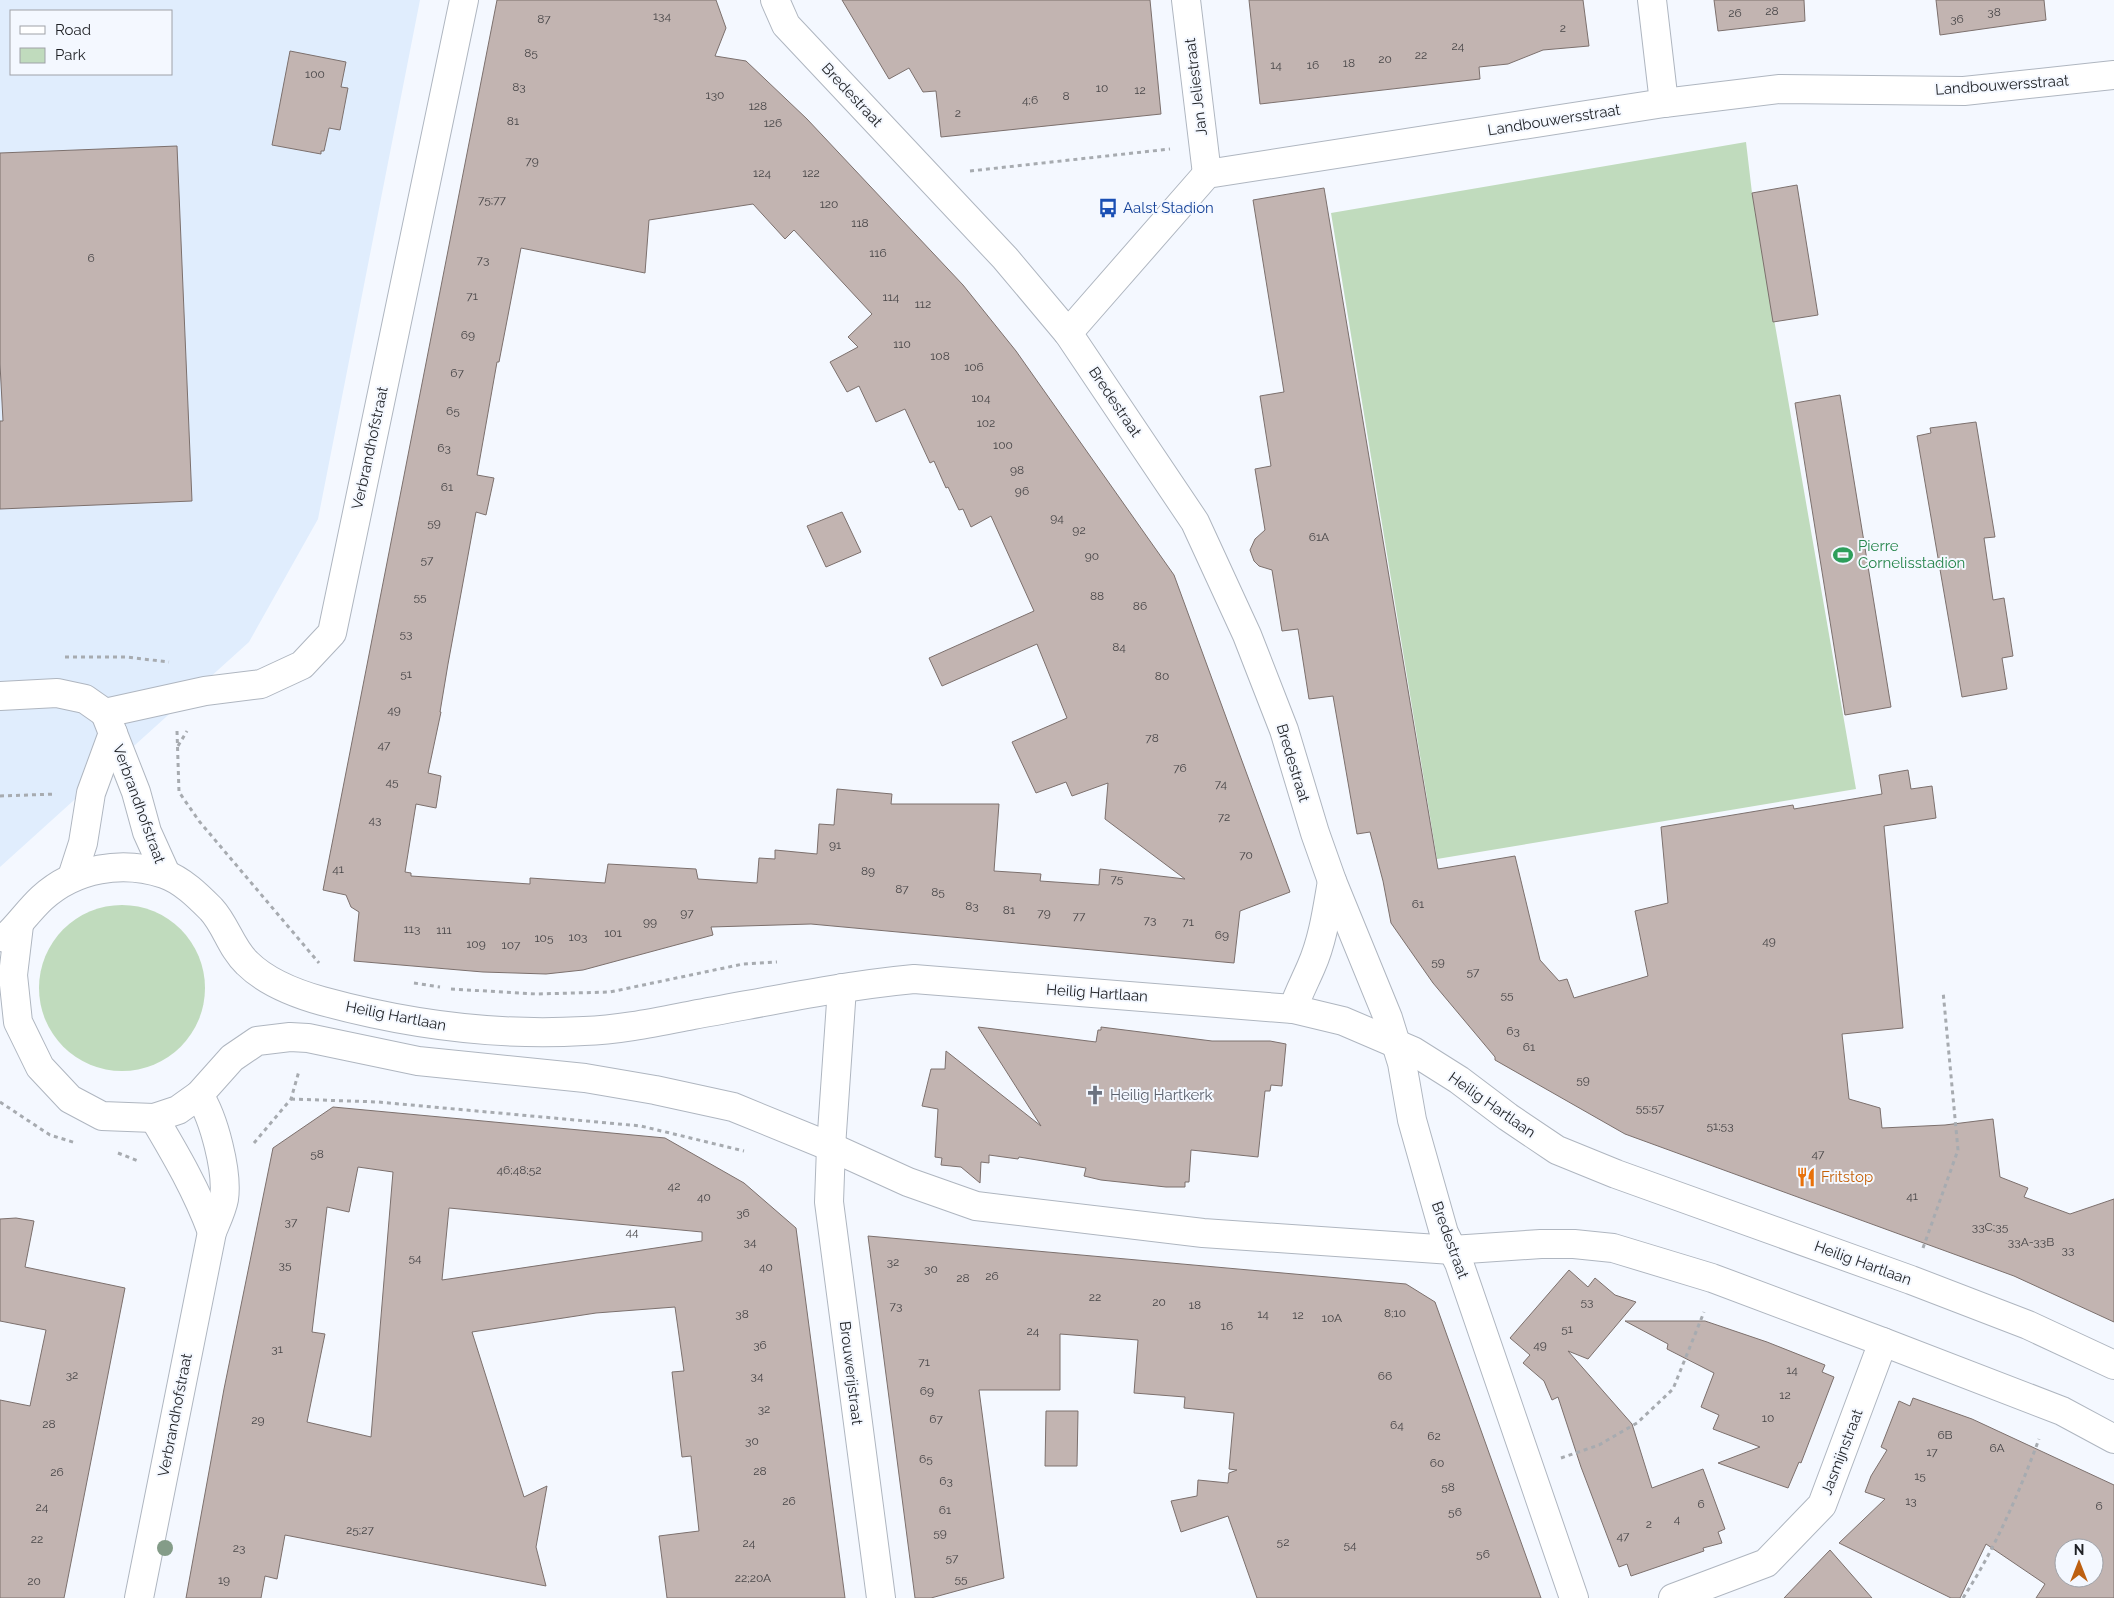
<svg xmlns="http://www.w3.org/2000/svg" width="2114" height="1598" viewBox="0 0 2114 1598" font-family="Raleway,sans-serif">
<rect width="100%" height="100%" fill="#f4f8ff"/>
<path fill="#e0edfd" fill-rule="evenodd" d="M0 0H420L318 519 249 642 0 867ZM11 11H171V74H11Z"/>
<g fill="#c0dbbd">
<polygon points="1746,142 1752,193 1856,789 1437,859 1331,213"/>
<circle cx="122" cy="988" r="83"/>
</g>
<g fill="#c2b4b1" stroke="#7c706d" fill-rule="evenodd">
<path d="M497 0H716L726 28 715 56 746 61 807 119 963 285 1016 351 1174 575 1290 892 1240 911 1234 963 811 924 711 927 713 935 583 970 546 974 483 972 354 961 359 912 351 907 346 895 323 890ZM753 204 785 239 794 230 872 314 848 337 858 347 830 362 847 392 859 386 876 422 905 409 930 463 934 461 946 488 948 487 959 510 963 509 971 527 991 516 1034 611 929 658 942 686 1037 644 1067 718 1012 742 1036 793 1066 782 1072 796 1108 783 1105 819 1185 879 1100 869 1099 885 1040 881 1041 874 994 871 999 804H891L892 794 837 789 834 825 819 824 817 854 775 850V859L759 858 757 883 698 879 696 869 608 864 605 883 530 878V884L411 876V873L405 872 416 804 436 808 441 776 428 773 441 712H440L448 664 476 512 486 515 494 478 477 475 497 362H499L521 248 645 273 649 220Z"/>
<polygon points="842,0 1150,0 1161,114 941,137 936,91 923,92 909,68 889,79"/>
<polygon points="1249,0 1583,0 1589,46 1543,50 1508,64 1479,67 1480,79 1260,104"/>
<polygon points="1714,0 1804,0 1805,21 1718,31"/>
<polygon points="1936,0 2044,0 2046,20 1940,35"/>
<polygon points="290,51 346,62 341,87 348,88 340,130 329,128 324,151 321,151 321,154 272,145"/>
<polygon points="177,146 192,501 0,509 0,421 3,421 0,364 0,153"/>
<polygon points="1797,185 1818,315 1773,322 1752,193"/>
<polygon points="1324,188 1438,869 1515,856 1540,960 1559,981 1567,979 1574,998 1648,976 1635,911 1668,903 1661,827 1793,805 1794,809 1882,794 1879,775 1908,770 1911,789 1932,786 1936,818 1884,826 1903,1028 1842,1034 1849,1099 1880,1108 1882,1128 1945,1125 1993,1119 2000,1177 2028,1188 2024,1197 2070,1214 2114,1199 2114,1322 2014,1276 1625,1134 1495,1060 1495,1057 1433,983 1391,923 1383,881 1370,832 1357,834 1333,696 1309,699 1298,629 1282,631 1272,570 1259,566 1254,561 1250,550 1255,539 1265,530 1255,469 1271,466 1260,396 1284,392 1253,200"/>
<polygon points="1840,395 1891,707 1845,715 1795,403"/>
<polygon points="1976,422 1995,537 1984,538 1993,600 2004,598 2013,656 2002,658 2007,689 1962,697 1917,436 1931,433 1930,428"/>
<polygon points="842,512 861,552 826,567 807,526"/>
<polygon points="978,1027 1096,1042 1098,1030 1101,1030 1101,1027 1212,1041 1270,1041 1286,1044 1282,1086 1271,1085 1270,1091 1265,1091 1258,1157 1191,1150 1189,1182 1185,1182 1185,1187 1166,1187 1101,1180 1084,1176 1086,1168 1019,1157 1018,1159 989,1155 989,1163 981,1162 980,1183 961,1167 941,1165 942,1158 935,1157 938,1109 922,1106 931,1069 945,1069 946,1051 1041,1126"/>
<path d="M333 1107 665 1138 744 1183 796 1228 845 1598H667L659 1536 699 1531 691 1456 682 1457 672 1372 684 1371 675 1307 596 1313 472 1332 524 1497 547 1486 536 1547 546 1586 285 1535 277 1579 265 1576 261 1598H186L224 1389 273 1148ZM358 1167 393 1172 371 1437 307 1422 325 1334 312 1332 327 1207 349 1212ZM449 1208 702 1232V1241L442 1280Z"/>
<polygon points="16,1218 34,1221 25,1267 125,1288 64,1598 0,1598 0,1400 30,1406 46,1330 0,1321 0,1219"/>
<polygon points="868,1236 1406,1284 1435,1302 1541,1598 1257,1598 1228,1516 1181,1532 1171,1501 1197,1496 1198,1480 1228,1483 1229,1473 1237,1470 1229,1469 1234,1413 1184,1408 1185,1397 1134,1393 1138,1340 1060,1334 1060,1390 979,1390 1004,1578 931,1598 915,1598"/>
<polygon points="1569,1270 1588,1287 1595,1278 1615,1295 1636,1302 1588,1359 1568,1351 1632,1424 1652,1488 1703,1469 1725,1529 1718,1532 1722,1543 1703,1548 1704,1551 1631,1576 1627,1564 1619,1567 1581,1467 1558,1397 1552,1400 1544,1381 1523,1363 1530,1355 1510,1338"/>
<polygon points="1625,1321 1705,1321 1767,1342 1825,1365 1822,1372 1834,1377 1801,1463 1799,1462 1788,1488 1718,1463 1760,1447 1713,1429 1719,1415 1701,1407 1714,1373 1667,1349 1668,1344"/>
<path d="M1913 1398 1972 1419 2114 1485V1598H2036L2045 1584 1986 1544 1960 1598H1951L1839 1543 1885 1499 1865 1492 1871 1476 1887 1450 1881 1447 1899 1401 1910 1406ZM2064 1548H2094V1578H2064Z"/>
<polygon points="1046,1411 1078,1411 1077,1466 1045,1466"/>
<polygon points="1830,1550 1872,1598 1784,1598 1806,1575"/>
</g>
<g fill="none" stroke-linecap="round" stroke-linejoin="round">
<defs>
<g id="minor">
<polyline points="775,0 786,25 1005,258 1068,333 1195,522 1247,635 1284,730 1315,833 1332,881 1388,1018 1402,1063 1412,1120 1444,1233 1459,1263 1574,1598"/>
<polyline points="1186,0 1207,174"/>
<polyline points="1652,0 1664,103"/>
<polyline points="1068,333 1207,174 1664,103 1780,89 1964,91 2114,75"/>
<polyline points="0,696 57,693 85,699 105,713"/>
<polyline points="105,713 205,691 261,684 302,665 332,633 464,0"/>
<polyline points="105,713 136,792 147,832 166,874"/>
<polyline points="72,877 83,843 91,793 113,733"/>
<path d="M1293 1009C1298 994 1305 981 1311 967 1323 940 1327 910 1332 881"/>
<path d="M154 1118C176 1155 197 1191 212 1232"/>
<polyline points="831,1147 829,1202 881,1598"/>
<path d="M139 1598 212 1232C216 1222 222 1210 224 1199 228 1172 214 1118 199 1095"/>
<polyline points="1673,1598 1766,1563 1822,1505 1883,1342"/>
</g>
<g id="major">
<polyline points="19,925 13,975 18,1022 40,1067 70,1099 102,1116 154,1118 178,1110 199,1095 232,1058 257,1041 290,1037 308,1038 418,1061 585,1078 655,1090 733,1107 831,1147 908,1182 976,1206 1203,1233 1452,1250 1541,1244 1574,1244 1613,1248 1712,1278 1883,1342 2062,1411 2114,1439"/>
<path d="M5 938C18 926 29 910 42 898 75 868 122 860 164 874 182 880 198 896 211 909 226 925 231 948 247 963 266 982 297 994 322 1001 406 1024 497 1036 584 1031 620 1030 657 1022 693 1015 766 1002 840 986 914 979L1293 1009 1343 1021 1413 1051 1459 1080 1508 1117 1557 1150 1616 1174 1911 1280 2028 1325 2114 1365"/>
<polyline points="831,1147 842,988"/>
</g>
</defs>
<use href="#minor" stroke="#afb6c0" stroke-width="30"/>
<use href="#major" stroke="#afb6c0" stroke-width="30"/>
<g stroke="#a7abb0" stroke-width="3" stroke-dasharray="4 4" stroke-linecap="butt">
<polyline points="970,171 1170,149"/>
<polyline points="65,657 126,657 169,662"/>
<polyline points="177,731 179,792 199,821 319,963"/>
<polyline points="178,746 187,731"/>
<polyline points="0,796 56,794"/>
<polyline points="414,983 440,987"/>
<polyline points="451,989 537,994 610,992 743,964 777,962"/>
<polyline points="291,1099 378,1102 641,1126 744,1151"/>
<polyline points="0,1102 50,1135 76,1143"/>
<polyline points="254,1143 291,1099 299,1071"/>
<polyline points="118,1153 138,1161"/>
<polyline points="1923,1248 1958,1150 1943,991"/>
<polyline points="1561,1458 1599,1445 1637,1423 1673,1389 1704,1312"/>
<path d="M1963 1598C1995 1549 2019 1493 2039 1439"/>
</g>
<use href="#minor" stroke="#fff" stroke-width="28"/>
<use href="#major" stroke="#fff" stroke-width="28"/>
</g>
<circle fill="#849c88" cx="165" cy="1548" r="8"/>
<defs>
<symbol id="bus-bare" viewBox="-9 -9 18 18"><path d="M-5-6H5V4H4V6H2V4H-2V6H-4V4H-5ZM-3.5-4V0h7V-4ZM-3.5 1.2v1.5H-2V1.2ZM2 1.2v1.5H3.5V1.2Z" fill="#1a4fb4" stroke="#f4f8ff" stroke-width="2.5" paint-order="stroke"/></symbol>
<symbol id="stadium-bare" viewBox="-9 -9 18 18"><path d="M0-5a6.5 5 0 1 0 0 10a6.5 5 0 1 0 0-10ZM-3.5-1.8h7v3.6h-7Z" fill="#2e9e5b" stroke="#f4f8ff" stroke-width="2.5" paint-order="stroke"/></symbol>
<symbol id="church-bare" viewBox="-9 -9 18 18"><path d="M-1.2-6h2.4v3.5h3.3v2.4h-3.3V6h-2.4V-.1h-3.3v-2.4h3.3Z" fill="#6b7280" stroke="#f4f8ff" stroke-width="2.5" paint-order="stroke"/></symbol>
<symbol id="restaurant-bare" viewBox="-9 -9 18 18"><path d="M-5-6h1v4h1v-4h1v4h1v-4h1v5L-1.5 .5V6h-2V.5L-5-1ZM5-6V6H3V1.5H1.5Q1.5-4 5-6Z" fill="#e8710a" stroke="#f4f8ff" stroke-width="2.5" paint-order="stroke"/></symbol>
</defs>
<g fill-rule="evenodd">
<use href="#bus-bare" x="1094" y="194" width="28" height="28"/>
<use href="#stadium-bare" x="1829" y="541" width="28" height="28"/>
<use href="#church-bare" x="1081" y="1081" width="28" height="28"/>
<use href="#restaurant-bare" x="1792" y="1163" width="28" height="28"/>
</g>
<g text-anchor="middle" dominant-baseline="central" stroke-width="4" stroke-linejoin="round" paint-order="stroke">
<g font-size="12" fill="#484648">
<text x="1772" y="11">28</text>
<text x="1994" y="12">38</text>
<text x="1735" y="13">26</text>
<text x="662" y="16">134</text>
<text x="544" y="19">87</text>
<text x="1957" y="19">36</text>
<text x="1563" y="28">2</text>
<text x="1458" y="46">24</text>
<text x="531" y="53">85</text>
<text x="1421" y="55">22</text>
<text x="1385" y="59">20</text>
<text x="1349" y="63">18</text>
<text x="1276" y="65">14</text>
<text x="1313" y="65">16</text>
<text x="315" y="74">100</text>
<text x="519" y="87">83</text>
<text x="1102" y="88">10</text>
<text x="1140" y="90">12</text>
<text x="715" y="95">130</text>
<text x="1066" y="96">8</text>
<text x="1030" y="100">4;6</text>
<text x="758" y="106">128</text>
<text x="958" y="113">2</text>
<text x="513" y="121">81</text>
<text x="773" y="123">126</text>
<text x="532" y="161">79</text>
<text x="762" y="173">124</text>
<text x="811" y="173">122</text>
<text x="492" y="200">75;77</text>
<text x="829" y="204">120</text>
<text x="860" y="223">118</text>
<text x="878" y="253">116</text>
<text x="91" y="258">6</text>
<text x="483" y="260">73</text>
<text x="472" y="296">71</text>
<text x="891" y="297">114</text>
<text x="923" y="304">112</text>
<text x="468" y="335">69</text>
<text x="902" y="344">110</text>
<text x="940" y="356">108</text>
<text x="974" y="367">106</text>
<text x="457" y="373">67</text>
<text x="981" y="398">104</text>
<text x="453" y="411">65</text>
<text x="986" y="423">102</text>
<text x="1003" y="445">100</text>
<text x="444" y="448">63</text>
<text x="1017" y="470">98</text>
<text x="447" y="487">61</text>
<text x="1022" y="491">96</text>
<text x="1057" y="518">94</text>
<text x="434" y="523">59</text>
<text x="1079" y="530">92</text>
<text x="1319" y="537">61A</text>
<text x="1092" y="556">90</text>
<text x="427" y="560">57</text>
<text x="1097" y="596">88</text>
<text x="420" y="597">55</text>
<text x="1140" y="606">86</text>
<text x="406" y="634">53</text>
<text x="1119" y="647">84</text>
<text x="406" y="674">51</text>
<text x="1162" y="676">80</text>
<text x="394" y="710">49</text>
<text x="1152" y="738">78</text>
<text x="384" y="745">47</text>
<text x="1180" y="768">76</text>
<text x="392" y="782">45</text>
<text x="1221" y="784">74</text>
<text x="1224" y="817">72</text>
<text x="375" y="820">43</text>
<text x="835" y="845">91</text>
<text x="1246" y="855">70</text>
<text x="338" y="869">41</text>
<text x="868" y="871">89</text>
<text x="1117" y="879">75</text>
<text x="902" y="889">87</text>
<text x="938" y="892">85</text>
<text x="1418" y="904">61</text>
<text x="972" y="906">83</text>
<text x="1009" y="910">81</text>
<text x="687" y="913">97</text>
<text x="1044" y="913">79</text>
<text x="1079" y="916">77</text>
<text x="1150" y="920">73</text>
<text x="650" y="922">99</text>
<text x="1188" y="922">71</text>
<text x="412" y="929">113</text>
<text x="444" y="930">111</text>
<text x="613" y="933">101</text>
<text x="1222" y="935">69</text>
<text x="578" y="937">103</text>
<text x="544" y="938">105</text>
<text x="1769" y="941">49</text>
<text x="476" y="944">109</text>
<text x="511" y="945">107</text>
<text x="1438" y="962">59</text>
<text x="1473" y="972">57</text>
<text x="1507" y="995">55</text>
<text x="1513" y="1031">63</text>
<text x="1529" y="1047">61</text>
<text x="1583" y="1080">59</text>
<text x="1650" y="1108">55;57</text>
<text x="1720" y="1126">51;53</text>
<text x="317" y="1154">58</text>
<text x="1818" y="1154">47</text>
<text x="519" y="1170">46;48;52</text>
<text x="674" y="1186">42</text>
<text x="1912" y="1196">41</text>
<text x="704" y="1197">40</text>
<text x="743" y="1213">36</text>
<text x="291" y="1222">37</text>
<text x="1990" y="1227">33C;35</text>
<text x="632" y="1232">44</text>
<text x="750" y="1242">34</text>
<text x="2031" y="1242">33A-33B</text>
<text x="2068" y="1250">33</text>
<text x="415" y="1258">54</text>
<text x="893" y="1262">32</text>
<text x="285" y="1265">35</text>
<text x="766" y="1267">40</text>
<text x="931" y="1269">30</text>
<text x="992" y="1276">26</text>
<text x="963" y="1278">28</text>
<text x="1095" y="1297">22</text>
<text x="1159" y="1302">20</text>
<text x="1587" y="1302">53</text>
<text x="1195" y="1305">18</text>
<text x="896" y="1306">73</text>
<text x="1395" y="1313">8;10</text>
<text x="742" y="1314">38</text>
<text x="1263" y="1314">14</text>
<text x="1298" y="1315">12</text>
<text x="1332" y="1318">10A</text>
<text x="1227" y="1326">16</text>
<text x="1567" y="1329">51</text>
<text x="1033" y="1331">24</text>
<text x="760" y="1345">36</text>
<text x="1540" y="1345">49</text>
<text x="277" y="1349">31</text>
<text x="924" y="1362">71</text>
<text x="1792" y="1370">14</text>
<text x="72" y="1375">32</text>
<text x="757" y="1376">34</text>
<text x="1385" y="1376">66</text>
<text x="927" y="1391">69</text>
<text x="1785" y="1395">12</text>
<text x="764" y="1409">32</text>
<text x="1768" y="1418">10</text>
<text x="936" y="1419">67</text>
<text x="258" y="1420">29</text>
<text x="49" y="1424">28</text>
<text x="1397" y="1425">64</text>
<text x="1945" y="1435">6B</text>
<text x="1434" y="1436">62</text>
<text x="752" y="1441">30</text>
<text x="1997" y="1448">6A</text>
<text x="1932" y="1452">17</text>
<text x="926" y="1459">65</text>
<text x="1437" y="1463">60</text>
<text x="760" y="1471">28</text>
<text x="57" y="1472">26</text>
<text x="1920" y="1476">15</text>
<text x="946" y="1481">63</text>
<text x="1448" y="1487">58</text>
<text x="789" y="1501">26</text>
<text x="1911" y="1501">13</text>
<text x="1701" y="1504">6</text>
<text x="2099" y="1506">6</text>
<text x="42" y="1507">24</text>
<text x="945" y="1510">61</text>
<text x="1455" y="1512">56</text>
<text x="1677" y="1519">4</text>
<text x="1649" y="1524">2</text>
<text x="360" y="1530">25;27</text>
<text x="940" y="1533">59</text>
<text x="1623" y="1536">47</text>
<text x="37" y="1539">22</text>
<text x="1283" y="1542">52</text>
<text x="749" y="1543">24</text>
<text x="1350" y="1545">54</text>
<text x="239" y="1548">23</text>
<text x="1483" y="1554">56</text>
<text x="952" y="1558">57</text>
<text x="753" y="1578">22;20A</text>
<text x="961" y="1579">55</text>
<text x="224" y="1580">19</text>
<text x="34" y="1581">20</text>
</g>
<g font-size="15" fill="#1f2125" stroke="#f4f8ff">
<text transform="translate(2002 85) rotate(-4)">Landbouwersstraat</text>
<text transform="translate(1196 87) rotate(-97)">Jan Jeliestraat</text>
<text transform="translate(852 95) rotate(47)">Bredestraat</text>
<text transform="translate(1554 120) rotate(-9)">Landbouwersstraat</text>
<text transform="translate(1115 402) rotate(56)">Bredestraat</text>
<text transform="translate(370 448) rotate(-78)">Verbrandhofstraat</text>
<text transform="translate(1293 763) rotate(73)">Bredestraat</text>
<text transform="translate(139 804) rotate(70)">Verbrandhofstraat</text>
<text transform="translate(1097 993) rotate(4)">Heilig Hartlaan</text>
<text transform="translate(396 1016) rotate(11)">Heilig Hartlaan</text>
<text transform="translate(1492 1105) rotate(35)">Heilig Hartlaan</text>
<text transform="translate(1450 1240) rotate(70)">Bredestraat</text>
<text transform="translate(1863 1263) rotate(20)">Heilig Hartlaan</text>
<text transform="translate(851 1373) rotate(83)">Brouwerijstraat</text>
<text transform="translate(175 1415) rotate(-79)">Verbrandhofstraat</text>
<text transform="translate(1842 1452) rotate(-69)">Jasmijnstraat</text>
</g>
<g font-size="15" fill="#164399" stroke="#f4f8ff" text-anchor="start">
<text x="1123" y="208">Aalst Stadion</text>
</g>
<g font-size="15" fill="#27864d" stroke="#f4f8ff" text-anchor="start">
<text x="1858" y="546">Pierre<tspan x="1858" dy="17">Cornelisstadion</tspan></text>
</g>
<g font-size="15" fill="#5b616d" stroke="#f4f8ff" text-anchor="start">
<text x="1110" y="1095">Heilig Hartkerk</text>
</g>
<g font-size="15" fill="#c56008" stroke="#f4f8ff" text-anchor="start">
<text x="1821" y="1177">Fritstop</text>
</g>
</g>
<rect x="10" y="10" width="162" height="65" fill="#f4f8ff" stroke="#9fa2a8"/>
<rect x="20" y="26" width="25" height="8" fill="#ffffff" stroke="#9fa2a8"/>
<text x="55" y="35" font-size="15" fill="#1f2125">Road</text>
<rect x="20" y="48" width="25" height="15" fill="#c0dbbd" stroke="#9fa2a8"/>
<text x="55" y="60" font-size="15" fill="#1f2125">Park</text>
<g transform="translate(2079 1563)"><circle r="24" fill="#f4f8ff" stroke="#9fa2a8"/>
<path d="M0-4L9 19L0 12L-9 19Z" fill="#bd6011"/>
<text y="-8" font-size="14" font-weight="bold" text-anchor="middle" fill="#1f2125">N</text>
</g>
</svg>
